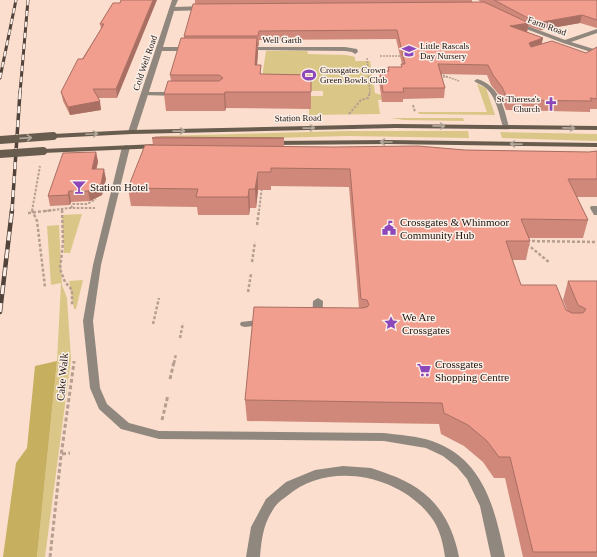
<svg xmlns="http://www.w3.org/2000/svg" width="597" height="557" viewBox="0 0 597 557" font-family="'Times New Roman',serif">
<rect width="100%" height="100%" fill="#fbdecd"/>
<g fill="#dac788">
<polygon points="266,51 307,51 308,54 346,55 355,57 355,61 370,61 375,93 381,95 382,100 378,100 380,114 309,115 309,109 311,108 311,96 323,96 323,91 260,90"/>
<polygon points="477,84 486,88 495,115 419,114 418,112 487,112"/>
<polygon points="391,118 463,118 464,121 404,120"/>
<polygon points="345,131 468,131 469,138 348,136 159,141 162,138 160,136"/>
<polygon points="500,132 597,134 597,141 502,138"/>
<polygon points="82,214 70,253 64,253 62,215"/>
<polygon points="59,225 62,285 67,298 71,359 45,557 37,557 57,361 61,283 51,285 47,226"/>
<polygon points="83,280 76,309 74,309 69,281"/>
</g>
<polygon fill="#c7af60" points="57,361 37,557 3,557 16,463 27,448 35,366"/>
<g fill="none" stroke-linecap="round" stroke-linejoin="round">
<g stroke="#b69f91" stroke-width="1.5" stroke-dasharray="2 1" stroke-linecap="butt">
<polyline points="380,56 400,56"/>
<polyline points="367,58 370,93"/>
<polyline points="440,74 448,77"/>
<polyline points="440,77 448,77 459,81"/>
</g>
<g stroke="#b69f91" stroke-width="2" stroke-dasharray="2.5 1.5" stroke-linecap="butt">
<polyline points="413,105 415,112"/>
<polyline points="349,114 361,100 368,98 370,92"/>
<polyline points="71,208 73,204 87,204 96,199"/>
<polyline points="32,211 40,166"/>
<polyline points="45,211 70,208 95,208"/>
<polyline points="62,211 62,209"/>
<polyline points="259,211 262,187"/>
</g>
<g stroke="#b69f91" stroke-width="2.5" stroke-dasharray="3 2" stroke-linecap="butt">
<polyline points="32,210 37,221 45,287"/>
<polyline points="62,210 63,243 60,269 65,282 72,290 72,306"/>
<polyline points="28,213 54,210"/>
<polyline points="257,225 259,210"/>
<polyline points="527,241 597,242"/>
<polyline points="527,244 550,263"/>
<polyline points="252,262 255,242"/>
<polyline points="248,292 251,274"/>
<polyline points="153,324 159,298"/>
<polyline points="180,338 183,323"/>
<polyline points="74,363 74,361"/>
<polyline points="174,363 176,354"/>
</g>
<g stroke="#b69f91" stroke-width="3" stroke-dasharray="4 2.5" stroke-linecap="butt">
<polyline points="170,379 174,362"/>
<polyline points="162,420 168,395"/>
<polyline points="62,454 70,453"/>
<polyline points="50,557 61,456 74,362"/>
</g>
<g fill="#90887e" fill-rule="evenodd">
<path d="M477 79C499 85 504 107 509 127L508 128H504L503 127C499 115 497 99 487 89 483 85 478 84 474 81Z"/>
<polygon points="144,92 177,92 180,94 177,96 142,95 142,93"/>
<path d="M126 145 130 147 101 265 93 321 100 388 107 404 129 423 159 431 384 433C400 435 417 436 432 441 484 459 495 509 505 557H491L480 506 467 479 457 467 443 456 426 448 384 441 159 439 121 429 99 409 90 388 83 321 93 265 122 147Z"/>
<polygon points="591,206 597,206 597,215 594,215 590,208"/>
<path d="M343 466C352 467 362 467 371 468 377 470 383 472 388 474 429 488 451 515 459 557H445C443 543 440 529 431 517 400 475 328 460 287 496 283 499 277 503 274 508 263 525 262 537 260 557H246L251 527 266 499 286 482 315 470Z"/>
</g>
<g fill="#90887e" fill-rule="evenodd">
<polygon points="318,298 323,301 322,321 321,323 313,323 312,321 313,301"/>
<polygon points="265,319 269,320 270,322 269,324 245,327 241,326 240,324 241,322"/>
</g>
<g fill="#90887e" fill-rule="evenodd">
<polygon points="172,0 178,0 175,7 205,6 208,8 205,10 174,11 163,47 192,47 195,49 192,51 162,51 136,132 135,134 129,134 128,132"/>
<polygon points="515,21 565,40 597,29 597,33 571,42 597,50 597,54 563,43 513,24 512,23"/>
<polygon points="246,47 345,47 357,49 358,52 355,54 352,52 345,51 244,50 244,48"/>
</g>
<g fill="#685c4e" fill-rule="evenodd">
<polygon points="396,124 597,126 597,130 396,128 132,134 53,138 49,136 53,134 132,130"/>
<polygon points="388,140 597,143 597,147 388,144 271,145 267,143 271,141"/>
<polygon points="157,144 161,146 160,148 43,153 39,151 43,149"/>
</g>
<defs>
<g id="rail-far2">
<polyline points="0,78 16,0"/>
<polyline points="20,93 28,0"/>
</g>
<polyline id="rail-far1" points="12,211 20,92"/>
<polyline id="rail" points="0,312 12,210"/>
</defs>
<use href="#rail-far2" stroke="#51423a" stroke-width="3"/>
<use href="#rail-far1" stroke="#51423a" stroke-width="3.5"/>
<use href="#rail" stroke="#51423a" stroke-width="4.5"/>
<use href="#rail-far2" stroke="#fbefe8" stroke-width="2" stroke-dasharray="5.5" stroke-linecap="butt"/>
<use href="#rail-far1" stroke="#fbefe8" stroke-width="2.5" stroke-dasharray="7" stroke-linecap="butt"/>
<use href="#rail" stroke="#fbefe8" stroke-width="3" stroke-dasharray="9" stroke-linecap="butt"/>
<g stroke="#685c4e" stroke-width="8">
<polyline points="0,140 53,136"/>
<polyline points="0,154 43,151"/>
</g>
</g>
<g fill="#cf887a">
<polygon points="195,0 472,0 472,2 481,2 478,0 597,0 597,28 580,23 540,30 528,26 527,32 543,38 541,44 586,53 597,47 597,109 590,109 590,112 506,110 501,97 491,85 487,75 441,74 445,88 444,98 403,99 403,102 382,102 379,81 380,71 388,71 388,67 401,67 401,64 402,64 396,39 259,40 259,46 258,46 257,65 261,74 311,75 311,109 226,108 225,111 166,111 164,94 171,81 170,75 184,38 184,36 195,4"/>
<polygon points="113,3 117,98 98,98 101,110 70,115 63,101 61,92 101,29 100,24"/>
<polygon points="152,138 284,138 284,147 589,152 597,151 597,197 577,197 588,220 583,238 528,238 530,241 526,260 512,260 521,285 567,310 563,300 568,281 597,281 597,557 523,557 505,478 494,478 483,462 464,446 441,434 439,424 247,421 245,400 359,308 349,187 271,186 271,190 258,190 256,208 250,208 249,215 198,215 197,207 131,206 128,188 153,145"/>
<polygon points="96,152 98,162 96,169 106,179 102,195 90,201 71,202 70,205 50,206 48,196"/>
</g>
<g fill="#a96f63">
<polygon points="153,0 157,0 117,98 116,89"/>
<polygon points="582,15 580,23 540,30 542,22"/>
<polygon points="529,23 527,32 510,26"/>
<polygon points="257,38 258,52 256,80 255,65"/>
<polygon points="543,38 541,47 528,52 529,43"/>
<polygon points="225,92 226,108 225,111 224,94"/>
<polygon points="100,101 101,110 70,115 68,107"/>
<polygon points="96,152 98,162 94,179 92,169"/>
<polygon points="104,169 106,179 102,195 90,201 88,191"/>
<polygon points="258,172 258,190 256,208 255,189"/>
<polygon points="249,189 250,208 249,215 248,197"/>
<polygon points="69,191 71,202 70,205 68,195"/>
</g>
<g fill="#f19e8e" stroke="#a96f63">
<polygon points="121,0 153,0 116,89 93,89 100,101 68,107 61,92 78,59 83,59 104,24 100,24 113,3 120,3"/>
<polygon points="494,0 597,0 597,20 582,15 542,22 526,17"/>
<polygon points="484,2 529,23 510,26 543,38 529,43 531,47 552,41 586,53 597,47 597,99 590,98 592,101 508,100 502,87 493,75 488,65 438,64 445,88 403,88 404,92 383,92 380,71 389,71 388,67 402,67 401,64 405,64 397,30 259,31 258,36 184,36 193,4"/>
<polygon points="181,38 257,38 255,65 261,65 260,74 311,75 311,92 225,92 224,94 164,94 168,81 219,81 223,78 219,75 170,75"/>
<polygon points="156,137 284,138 152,138"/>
<polygon points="145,145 332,147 418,146 465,150 589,152 597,151 597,179 568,179 588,220 521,219 530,241 506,241 521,285 556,285 566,310 572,313 583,313 586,309 578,305 568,281 597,281 597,552 533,552 510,457 499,457 487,441 468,425 444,413 442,403 245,400 254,307 362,308 367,307 369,305 367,300 361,299 350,169 271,168 271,172 258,172 255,189 249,189 248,197 196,197 198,189 128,188"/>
<polygon points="96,152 92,169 104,169 101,184 88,191 69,191 68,195 48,196 63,153"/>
</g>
<defs><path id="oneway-shaft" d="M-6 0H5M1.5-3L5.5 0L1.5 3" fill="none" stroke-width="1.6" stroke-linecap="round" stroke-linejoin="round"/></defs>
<g stroke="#b2a69b">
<use href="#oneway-shaft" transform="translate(439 126) rotate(1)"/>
<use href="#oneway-shaft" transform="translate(309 128) rotate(-1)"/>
<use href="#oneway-shaft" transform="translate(569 128) rotate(1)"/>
<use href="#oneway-shaft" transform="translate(179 131) rotate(-1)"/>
<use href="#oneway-shaft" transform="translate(92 134) rotate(-3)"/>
<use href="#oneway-shaft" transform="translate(26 138) rotate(-4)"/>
<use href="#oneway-shaft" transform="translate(386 142) rotate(-180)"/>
<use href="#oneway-shaft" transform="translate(516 144) rotate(-179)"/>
</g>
<defs>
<symbol id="school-bare" viewBox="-9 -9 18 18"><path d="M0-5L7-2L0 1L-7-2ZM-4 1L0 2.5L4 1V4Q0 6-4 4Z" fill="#8c47ba" stroke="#fbefe8" stroke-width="2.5" paint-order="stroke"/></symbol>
<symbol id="stadium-bare" viewBox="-9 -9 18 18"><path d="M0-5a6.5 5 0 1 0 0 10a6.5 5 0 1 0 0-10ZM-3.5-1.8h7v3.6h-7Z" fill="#8c47ba" stroke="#fbefe8" stroke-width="2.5" paint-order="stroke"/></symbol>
<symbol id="church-bare" viewBox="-9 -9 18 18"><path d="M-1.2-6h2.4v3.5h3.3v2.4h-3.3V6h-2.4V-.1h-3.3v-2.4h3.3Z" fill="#8c47ba" stroke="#fbefe8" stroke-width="2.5" paint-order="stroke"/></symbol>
<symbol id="bar-bare" viewBox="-9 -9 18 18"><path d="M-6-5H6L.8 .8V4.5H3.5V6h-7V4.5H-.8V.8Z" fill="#8c47ba" stroke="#fbefe8" stroke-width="2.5" paint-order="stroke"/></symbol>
<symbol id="civic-bare" viewBox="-9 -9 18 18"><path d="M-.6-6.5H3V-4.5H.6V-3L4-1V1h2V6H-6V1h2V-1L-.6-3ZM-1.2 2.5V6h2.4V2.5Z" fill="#8c47ba" stroke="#fbefe8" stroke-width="2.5" paint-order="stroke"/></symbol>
<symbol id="sight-bare" viewBox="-9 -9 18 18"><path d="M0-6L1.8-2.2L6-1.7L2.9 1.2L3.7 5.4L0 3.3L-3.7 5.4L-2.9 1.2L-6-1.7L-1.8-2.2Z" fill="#8c47ba" stroke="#fbefe8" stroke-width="2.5" paint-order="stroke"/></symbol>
<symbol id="supermarket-bare" viewBox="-9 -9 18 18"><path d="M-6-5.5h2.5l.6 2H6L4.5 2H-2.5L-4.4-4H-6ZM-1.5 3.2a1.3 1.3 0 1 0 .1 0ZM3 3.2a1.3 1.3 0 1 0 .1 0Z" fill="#8c47ba" stroke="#fbefe8" stroke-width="2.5" paint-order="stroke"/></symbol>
</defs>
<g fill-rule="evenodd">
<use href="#school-bare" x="399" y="41" width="20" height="20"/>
<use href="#stadium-bare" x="299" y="65" width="20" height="20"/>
<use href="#church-bare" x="541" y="94" width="20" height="20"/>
<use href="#bar-bare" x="69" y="177" width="20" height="20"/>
<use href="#civic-bare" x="379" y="218" width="20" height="20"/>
<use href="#sight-bare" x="381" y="313" width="20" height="20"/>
<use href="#supermarket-bare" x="414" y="360" width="20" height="20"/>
</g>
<g text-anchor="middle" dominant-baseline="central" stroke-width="3" stroke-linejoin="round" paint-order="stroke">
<g font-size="9" fill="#1e140e" stroke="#fbefe8">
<text transform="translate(547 26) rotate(20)">Farm Road</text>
<text x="282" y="40">Well Garth</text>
<text transform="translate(145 63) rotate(-71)">Cold Well Road</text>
<text transform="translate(298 118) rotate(-1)">Station Road</text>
</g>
<g font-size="9" fill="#1e140e" stroke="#fbefe8" text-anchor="start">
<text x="420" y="46">Little Rascals<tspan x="420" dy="10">Day Nursery</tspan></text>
<text x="320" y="70">Crossgates Crown<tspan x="320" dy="10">Green Bowls Club</tspan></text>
<text x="540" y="99" text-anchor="end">St Theresa's<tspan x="540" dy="10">Church</tspan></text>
</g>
<g font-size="11" fill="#1e140e" stroke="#fbefe8" text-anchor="start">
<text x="90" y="187">Station Hotel</text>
<text x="400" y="222">Crossgates &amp; Whinmoor<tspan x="400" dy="13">Community Hub</tspan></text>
<text x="402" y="317">We Are<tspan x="402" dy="13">Crossgates</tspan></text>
<text x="435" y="364">Crossgates<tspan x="435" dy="13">Shopping Centre</tspan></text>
</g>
<g font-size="11" fill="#1e140e" stroke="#fbefe8">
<text transform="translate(62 377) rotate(-85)">Cake Walk</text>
</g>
</g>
</svg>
